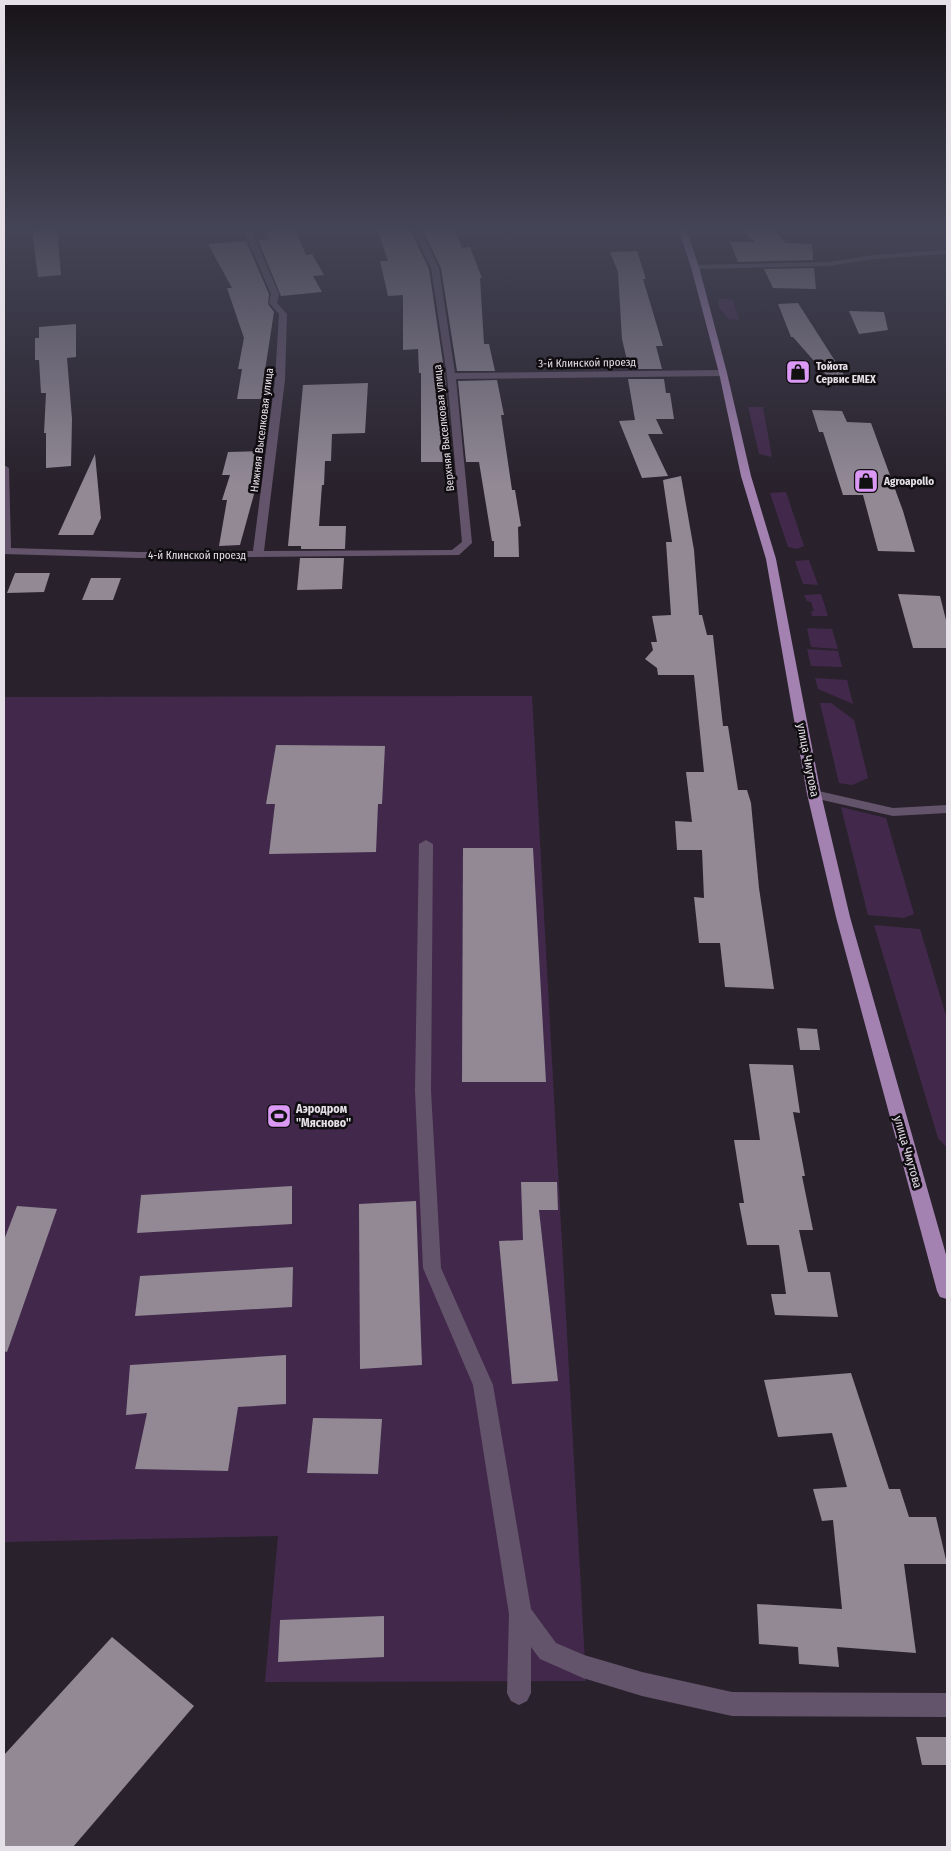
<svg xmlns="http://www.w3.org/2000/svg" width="951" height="1851" viewBox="0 0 951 1851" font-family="'Fira Sans Condensed',sans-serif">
<rect width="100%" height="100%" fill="#29222c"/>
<g fill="#42294b">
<polygon points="718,299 732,299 739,320 729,319 719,308"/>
<polygon points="748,407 763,407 772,457 759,454"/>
<polygon points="786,492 804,546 797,549 788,547 770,493"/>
<polygon points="809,560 818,585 803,584 795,561"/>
<polygon points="821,594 828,616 812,616 811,611 814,611 811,602 807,601 804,595"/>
<polygon points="807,628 832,629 838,649 811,647"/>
<polygon points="807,649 838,651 842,667 811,666"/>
<polygon points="815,678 847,680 853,704 818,689"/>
<polygon points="532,696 586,1681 265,1682 278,1536 4,1542 4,697"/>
<polygon points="820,703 831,703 854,720 868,778 852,785 839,783"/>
<polygon points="841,807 886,818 914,914 904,918 868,915"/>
<polygon points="874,925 920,929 947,1019 947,1148 938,1138"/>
</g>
<g fill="#928995">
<polygon points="376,226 409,227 429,269 445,376 453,462 421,462 421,373 419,373 418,349 403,350 403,295 388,296 380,261 388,261"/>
<polygon points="421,226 453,226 462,248 470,247 482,278 480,278 484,344 489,344 495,371 457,371 441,268"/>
<polygon points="739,226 769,226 786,243 812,244 813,260 738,262 730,242 755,242"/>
<polygon points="57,229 61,275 38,277 32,231"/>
<polygon points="295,229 306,255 312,254 324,275 313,276 322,292 281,296 258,240 269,239 266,231"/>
<polygon points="246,241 269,294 268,304 274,312 264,377 268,377 265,399 237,399 242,369 238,369 244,338 227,288 232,288 208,244"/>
<polygon points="637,251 646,279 643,279 663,346 656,346 662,369 628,369 629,369 622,339 618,272 610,252"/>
<polygon points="814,268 816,289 773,288 764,269"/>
<polygon points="798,303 846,378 836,386 793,337 791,337 778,304"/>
<polygon points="849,311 884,312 888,330 859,334"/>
<polygon points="76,324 76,357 67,358 72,419 71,466 46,468 46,433 44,433 46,393 41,393 39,360 35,360 35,338 39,338 39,327"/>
<polygon points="628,379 664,379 666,393 670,393 674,419 656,419 663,434 648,434 668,476 642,478 619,421 635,420"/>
<polygon points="497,380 504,415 501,415 512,490 515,490 521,526 518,527 519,557 494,557 494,541 492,541 479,462 466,462 458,381"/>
<polygon points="368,383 365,433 332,434 331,461 325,461 324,485 322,485 319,526 346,526 345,549 301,549 301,546 288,546 303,385"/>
<polygon points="812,410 842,411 847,422 871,423 903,511 915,552 878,551 863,495 843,495 823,432 819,432"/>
<polygon points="260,451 256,487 240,545 219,546 227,500 222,500 230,475 222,475 228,452"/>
<polygon points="95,454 101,518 93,535 58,535"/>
<polygon points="681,476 694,550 699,615 702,615 707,635 713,635 723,726 728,726 738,790 747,790 751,803 759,888 774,989 725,987 720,943 699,943 694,897 704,898 702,850 677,850 675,821 692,822 686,772 704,772 694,675 658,675 657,668 645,659 653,650 651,642 657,642 652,616 671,615 666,542 672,542 663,480"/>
<polygon points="300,558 344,558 342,589 297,590"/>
<polygon points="15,573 50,573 44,592 7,593"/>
<polygon points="91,578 121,578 113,600 82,600"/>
<polygon points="898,594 940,596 947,624 947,648 913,648"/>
<polygon points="276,745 385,746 382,804 378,804 376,852 269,854 275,804 266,804"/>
<polygon points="463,848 533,848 546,1082 462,1082"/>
<polygon points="797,1028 817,1029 820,1050 800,1050"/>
<polygon points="749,1064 793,1065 800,1113 793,1112 805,1176 802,1176 813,1230 799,1230 808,1272 830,1272 838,1317 775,1315 771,1294 786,1294 779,1245 747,1245 739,1203 744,1203 734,1140 760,1140"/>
<polygon points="521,1182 557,1182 558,1210 539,1210 558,1381 512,1384 499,1241 523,1240"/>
<polygon points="292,1186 292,1224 137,1233 141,1195"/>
<polygon points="416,1201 422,1365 360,1369 359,1204"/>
<polygon points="17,1206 57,1209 7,1352 4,1351 4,1240"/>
<polygon points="293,1267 292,1307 135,1316 140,1276"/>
<polygon points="286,1355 286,1404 238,1407 228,1471 135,1469 147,1413 126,1415 130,1365"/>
<polygon points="851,1373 889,1489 900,1489 909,1517 936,1517 947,1564 904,1564 916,1653 837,1647 839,1667 799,1664 798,1647 759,1644 757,1604 842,1609 833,1520 822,1521 813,1489 847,1487 832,1433 778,1437 764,1380"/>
<polygon points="313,1418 382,1419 378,1474 307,1473"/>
<polygon points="384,1616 384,1657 278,1662 280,1620"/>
<polygon points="112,1637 194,1706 73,1847 4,1847 4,1755"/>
<polygon points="916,1737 947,1737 947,1765 922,1765"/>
</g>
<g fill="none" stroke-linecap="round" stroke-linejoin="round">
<g fill="#64546b" fill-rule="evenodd">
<polygon points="246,226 254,226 254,236 279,294 277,303 287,314 285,380 264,551 452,550 462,542 447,376 431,268 411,226 419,226 439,268 455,373 723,370 727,373 723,376 456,379 472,543 459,555 139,558 4,554 4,465 9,468 11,548 139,552 253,551 275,380 279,314 269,303 271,294 246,236"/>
<polygon points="947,250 947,254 874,259 829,266 695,269 691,267 695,265 829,262 874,255"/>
<polygon points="814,790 893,808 947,805 947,813 893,816 809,797 807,794"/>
<polygon points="426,840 433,844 431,1091 441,1268 493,1385 531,1609 556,1643 584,1655 642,1672 732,1692 947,1693 947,1717 732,1716 642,1696 583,1678 540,1659 531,1647 531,1693 527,1701 519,1705 511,1701 507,1693 509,1614 473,1385 423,1268 415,1091 419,844"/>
</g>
<polygon fill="#a382b1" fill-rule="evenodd" points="677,226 685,226 699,267 727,373 751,476 776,559 821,794 850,917 947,1258 947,1299 940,1297 937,1291 836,917 807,794 766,559 741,476 719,373 691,267"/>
</g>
<linearGradient id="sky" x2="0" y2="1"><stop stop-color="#171318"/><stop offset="0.47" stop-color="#434456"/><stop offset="1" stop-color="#434456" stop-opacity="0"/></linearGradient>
<rect width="951" height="485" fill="url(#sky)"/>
<defs>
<symbol id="shop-square" viewBox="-11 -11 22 22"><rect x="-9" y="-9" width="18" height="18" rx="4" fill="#db99f5" stroke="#100d11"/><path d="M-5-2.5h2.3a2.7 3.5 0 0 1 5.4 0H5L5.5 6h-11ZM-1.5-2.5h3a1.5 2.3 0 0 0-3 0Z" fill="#111"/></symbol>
<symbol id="stadium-square" viewBox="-11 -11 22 22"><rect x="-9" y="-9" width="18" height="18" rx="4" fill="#db99f5" stroke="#100d11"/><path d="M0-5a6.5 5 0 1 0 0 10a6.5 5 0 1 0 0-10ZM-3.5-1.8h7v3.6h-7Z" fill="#111"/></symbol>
</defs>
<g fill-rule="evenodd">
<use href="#shop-square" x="784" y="358" width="28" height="28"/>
<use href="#shop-square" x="852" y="467" width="28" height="28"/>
<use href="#stadium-square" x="265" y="1102" width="28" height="28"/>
</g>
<g text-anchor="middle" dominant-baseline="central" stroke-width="5" stroke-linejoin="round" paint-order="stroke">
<g font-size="11" fill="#e5e0e7" stroke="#100d11">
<text transform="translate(587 363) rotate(-1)">3-й Клинской проезд</text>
<text transform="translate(444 428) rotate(-96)">Верхняя Выселковая улица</text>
<text transform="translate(262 430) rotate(-83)">Нижняя Выселковая улица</text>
<text x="197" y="555">4-й Клинской проезд</text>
</g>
<g font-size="11" font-weight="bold" fill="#e5e0e7" stroke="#100d11" text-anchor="start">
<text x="816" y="366">Тойота<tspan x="816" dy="13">Сервис EMEX</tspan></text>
<text x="884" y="481">Agroapollo</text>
</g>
<g font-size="12" fill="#e5e0e7" stroke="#100d11">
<text transform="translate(808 760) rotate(79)">улица Чмутова</text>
<text transform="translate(908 1152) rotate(74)">улица Чмутова</text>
</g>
<g font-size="12" font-weight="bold" fill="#e5e0e7" stroke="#100d11" text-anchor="start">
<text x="296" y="1109">Аэродром<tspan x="296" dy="14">"Мясново"</tspan></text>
</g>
</g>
<rect width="951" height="1851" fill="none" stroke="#e5e0e7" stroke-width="10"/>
</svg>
